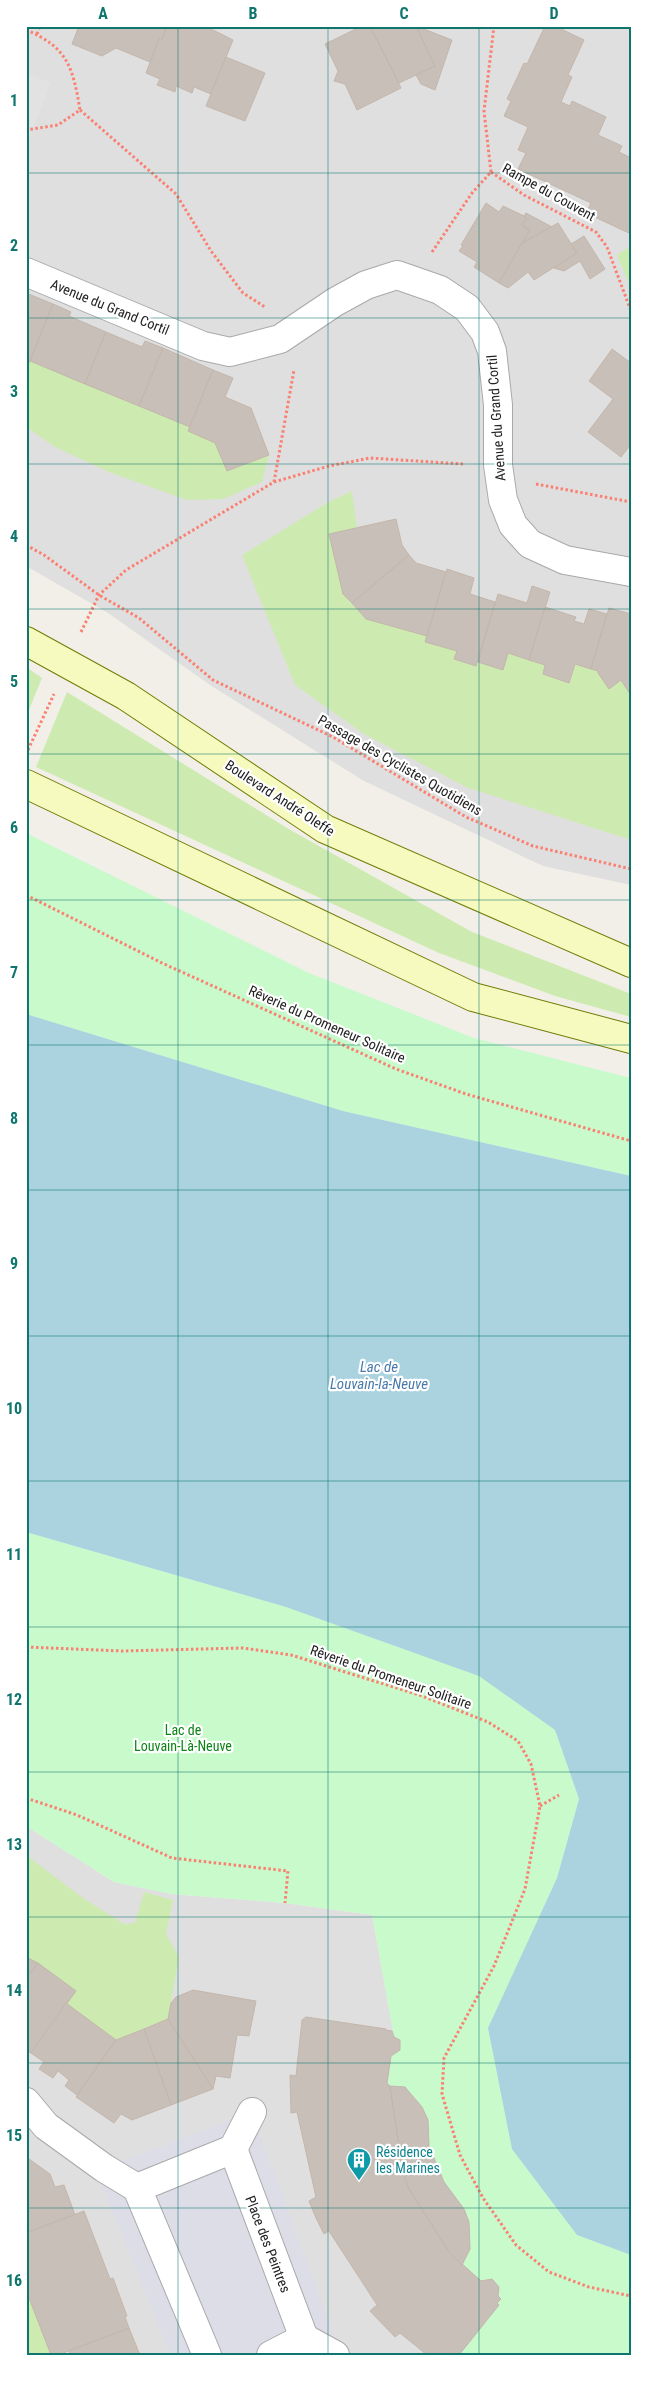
<svg xmlns="http://www.w3.org/2000/svg" width="657" height="2381" viewBox="0 0 657 2381" font-family="'Roboto Condensed',sans-serif">
<rect width="100%" height="100%" fill="#f2efe9"/>
<g fill="#e0dfdf">
<polygon points="26,26 631,26 631,885 543,866 364,781 210,685 108,613 26,566"/>
<polygon points="26,1826 114,1882 171,1894 285,1903 372,1915 394,2036 400,2040 401,2045 400,2050 396,2054 405,2087 422,2107 428,2120 429,2146 469,2222 470,2249 499,2287 498,2296 501,2299 499,2305 459,2355 26,2355"/>
</g>
<g fill="#cdebb0">
<polygon points="631,246 631,289 617,255"/>
<polygon points="30,361 190,427 188,431 215,443 227,471 269,455 262,482 223,499 187,500 109,472 55,447 26,427 26,364 28,365"/>
<polygon points="352,491 357,528 330,534 343,594 366,619 427,636 457,651 454,659 476,666 478,662 503,669 508,653 545,665 543,674 569,683 575,664 598,671 598,673 609,688 621,680 631,694 631,840 466,787 364,734 295,685 242,555 327,503"/>
<polygon points="26,667 42,678 26,717"/>
<polygon points="67,692 287,828 472,932 631,994 631,1017 555,996 439,953 36,767"/>
<polygon points="26,1855 83,1898 124,1924 135,1923 144,1892 173,1900 166,1934 179,1957 168,2019 116,2040 66,2003 38,1963 26,1957"/>
<polygon points="26,2290 51,2355 26,2355"/>
</g>
<g fill="#c8facc">
<polygon points="26,833 309,973 474,1038 631,1078 631,1176 343,1111 26,1014"/>
<path d="M26 1532 286 1607 480 1676 555 1730 579 1799 557 1878 488 2029 577 2235 631 2255V2355H459L498 2305 497 2303 501 2299 498 2296 499 2287 492 2279 481 2281 462 2265 470 2249 469 2222 464 2209 444 2182 429 2146 428 2120 422 2107 405 2087 390 2086 387 2083 391 2056 400 2050C402 2043 400 2041 394 2037L372 1915 285 1903 171 1894 114 1882 26 1826Z"/>
</g>
<polygon fill="#e2e2e2" points="26,73 51,83 26,147"/>
<polygon fill="#dddde8" points="252,2112 341,2355 170,2355 96,2171"/>
<polygon fill="#aad3df" points="26,1014 343,1111 631,1176 631,2255 577,2235 512,2149 488,2028 557,1878 579,1799 555,1730 479,1676 286,1607 26,1532"/>
<g fill="#c7bfb8" stroke="#c4b6ab">
<polygon points="79,26 167,26 162,40 159,39 150,62 116,48 102,56 72,44"/>
<polygon points="167,26 205,26 233,40 211,94 194,87 192,93 176,86 175,92 157,85 160,79 146,73 159,39 162,40"/>
<polygon points="362,26 370,26 401,88 357,110 345,84 334,81 338,71 325,44"/>
<polygon points="370,26 416,26 435,66 399,83"/>
<polygon points="416,26 452,40 435,90 421,84 416,75 435,66"/>
<polygon points="545,26 555,26 584,40 568,75 572,77 561,102 570,106 572,101 606,117 598,135 622,146 619,152 631,158 631,234 586,213 591,203 518,169 526,153 518,150 528,127 504,116 511,101 507,99 524,63 527,64"/>
<polygon points="226,57 265,73 245,121 206,106"/>
<polygon points="486,203 499,212 503,206 524,216 527,218 522,225 530,230 499,283 474,267 477,262 459,251 463,246 461,245"/>
<polygon points="526,213 552,227 522,243 530,230 522,225 527,218 524,216"/>
<polygon points="558,223 577,253 534,280 528,272 508,288 499,283 522,243"/>
<polygon points="584,236 605,269 590,279 580,261 564,271 554,268 577,253 571,244"/>
<polygon points="26,293 53,304 28,365 26,364"/>
<polygon points="53,304 71,312 69,316 106,332 85,384 30,361"/>
<polygon points="106,332 142,347 145,341 163,348 139,406 85,384"/>
<polygon points="163,348 213,370 190,427 139,406"/>
<polygon points="612,349 631,363 631,444 621,457 588,432 613,399 589,381"/>
<polygon points="213,370 233,378 225,397 251,408 269,455 227,471 215,443 188,431"/>
<polygon points="396,519 402,545 409,555 352,603 343,594 329,534"/>
<polygon points="409,555 416,563 446,572 427,636 366,619 352,603"/>
<polygon points="447,569 474,578 470,594 495,602 476,666 454,659 457,651 425,642"/>
<polygon points="532,586 550,592 529,660 508,653 503,670 478,662 498,594 527,603"/>
<polygon points="545,607 576,617 574,621 584,624 589,609 607,614 591,669 575,664 569,683 543,674 545,665 529,660"/>
<polygon points="609,608 631,614 630,694 621,680 609,689 598,673 598,671 591,669"/>
<polygon points="26,1957 38,1963 26,1979"/>
<polygon points="38,1963 76,1991 31,2053 26,2050 26,1979"/>
<polygon points="193,1990 256,2001 249,2036 237,2035 230,2078 216,2076 213,2089 168,2019 171,2003 176,1997"/>
<polygon points="66,2003 116,2040 77,2095 65,2086 69,2080 58,2071 53,2078 39,2069 44,2062 31,2053"/>
<polygon points="306,2017 386,2029 386,2030 392,2031 394,2037 400,2040 400,2050 391,2056 387,2083 390,2086 403,2172 409,2189 450,2253 481,2281 492,2279 499,2287 498,2296 501,2299 497,2303 499,2305 459,2355 427,2355 400,2333 395,2337 370,2311 377,2305 329,2231 324,2234 316,2218 309,2201 316,2197 297,2112 291,2113 290,2075 296,2076 302,2020"/>
<polygon points="168,2019 213,2089 171,2105 144,2029"/>
<polygon points="144,2029 171,2105 132,2120 121,2114 114,2123 76,2097 116,2040"/>
<polygon points="390,2086 405,2087 422,2107 428,2120 429,2146 444,2182 464,2209 469,2222 470,2249 462,2265 450,2253 409,2189 403,2172"/>
<polygon points="29,2159 50,2174 55,2187 64,2185 75,2215 26,2233 26,2163"/>
<polygon points="84,2211 110,2279 113,2278 127,2316 125,2317 129,2328 58,2355 51,2355 26,2290 26,2233"/>
<polygon points="129,2328 140,2355 70,2355 69,2351"/>
</g>
<g fill="none" stroke-linecap="round" stroke-linejoin="round">
<defs>
<g id="minor">
<polyline points="26,272 203,346 230,352 280,339 335,302 366,285 397,275 440,290 467,308 485,332 492,351 498,405 498,465 503,500 513,525 530,544 565,560 631,572"/>
<polyline points="26,2102 46,2126 104,2168 137,2188 233,2149 252,2112"/>
<polyline points="233,2149 304,2338"/>
<polyline points="137,2188 207,2355"/>
<polyline points="271,2355 304,2338 335,2355"/>
</g>
<g id="secondary">
<polyline points="26,641 126,696 325,829 631,963"/>
<polyline points="26,784 473,997 631,1039"/>
</g>
</defs>
<use href="#minor" stroke="#a9a9a9" stroke-width="30"/>
<use href="#secondary" stroke="#707d05" stroke-width="30"/>
<g stroke="#fa8072" stroke-width="3" stroke-dasharray="2.5 2.5" stroke-linecap="butt">
<path d="M26 30C68 47 73 68 80 110L58 125 26 130"/>
<polyline points="37,34 40,26"/>
<polyline points="80,110 176,194 211,251 243,293 265,307"/>
<polyline points="491,172 524,195 596,232 607,247 631,311"/>
<polyline points="491,172 484,111 494,26"/>
<polyline points="432,252 472,193 491,172"/>
<polyline points="274,482 294,370"/>
<polyline points="536,484 631,502"/>
<polyline points="26,545 44,555 99,595 139,618 213,680 333,737 466,817 533,846 631,869"/>
<polyline points="81,632 99,595 126,570 274,482 329,466 370,458 463,464"/>
<polyline points="28,750 54,694"/>
<polyline points="26,895 162,963 396,1069 466,1094 631,1141"/>
<polyline points="26,1647 122,1651 243,1648 291,1655 422,1696 488,1722 518,1741 531,1764 540,1806 525,1889 494,1966 444,2058 442,2094 460,2155 483,2198 516,2245 549,2272 589,2287 631,2296"/>
<polyline points="26,1798 77,1815 172,1858 288,1871 285,1903"/>
<polyline points="540,1806 559,1795"/>
</g>
<use href="#minor" stroke="#fff" stroke-width="28"/>
<use href="#secondary" stroke="#f7fabf" stroke-width="28"/>
</g>
<path fill="none" stroke="#0f766e" stroke-width="1" stroke-opacity="0.55" d="M178 26V2355M328 26V2355M479 26V2355M26 173H631M26 318H631M26 464H631M26 609H631M26 754H631M26 900H631M26 1045H631M26 1190H631M26 1336H631M26 1481H631M26 1627H631M26 1772H631M26 1917H631M26 2063H631M26 2208H631"/>
<defs>
<symbol id="building-pin" viewBox="-11 -11 22 30"><path d="M0 17L-7.5 6A9.5 9.5 0 1 1 7.5 6Z" fill="#0f9aa8" stroke="#fff"/><path d="M-4-6H4V6H1V3H-1V6H-4ZM-2.5-4.3h1.7v1.8h-1.7ZM.8-4.3h1.7v1.8H.8ZM-2.5-1h1.7V.8h-1.7ZM.8-1h1.7V.8H.8Z" fill="#fff"/></symbol>
</defs>
<g fill-rule="evenodd">
<use href="#building-pin" x="345" y="2146" width="28" height="38"/>
</g>
<g text-anchor="middle" dominant-baseline="central" stroke-width="4.5" stroke-linejoin="round" paint-order="stroke">
<g font-size="14" fill="#222" stroke="#fff">
<text transform="translate(549 192) rotate(29)">Rampe du Couvent</text>
<text transform="translate(110 307) rotate(22)">Avenue du Grand Cortil</text>
<text transform="translate(496 418) rotate(-94)">Avenue du Grand Cortil</text>
<text transform="translate(400 765) rotate(30)">Passage des Cyclistes Quotidiens</text>
<text transform="translate(280 798) rotate(33)">Boulevard André Oleffe</text>
<text transform="translate(327 1024) rotate(24)">Rêverie du Promeneur Solitaire</text>
<text transform="translate(391 1677) rotate(19)">Rêverie du Promeneur Solitaire</text>
<text transform="translate(268 2244) rotate(69)">Place des Peintres</text>
</g>
<g font-size="14" fill="#0c8416" stroke="#fff">
<text x="183" y="1730">Lac de<tspan x="183" dy="16">Louvain-Là-Neuve</tspan></text>
</g>
<g font-size="14" fill="#0d838f" stroke="#fff" text-anchor="start">
<text x="376" y="2152">Résidence<tspan x="376" dy="16">les Marines</tspan></text>
</g>
<g font-size="15" font-style="italic" fill="#4a7aab" stroke="#fff">
<text x="379" y="1367">Lac de<tspan x="379" dy="17">Louvain-la-Neuve</tspan></text>
</g>
</g>
<rect width="657" height="2381" fill="none" stroke="#ffffff" stroke-width="55"/>
<rect x="28" y="28" width="602" height="2326" fill="none" stroke="#0f766e" stroke-width="2"/>
<g font-size="16" text-anchor="middle" font-weight="bold" fill="#0f766e">
<text x="103" y="19">A</text>
<text x="253" y="19">B</text>
<text x="404" y="19">C</text>
<text x="554" y="19">D</text>
<text x="14" y="106">1</text>
<text x="14" y="251">2</text>
<text x="14" y="397">3</text>
<text x="14" y="542">4</text>
<text x="14" y="687">5</text>
<text x="14" y="833">6</text>
<text x="14" y="978">7</text>
<text x="14" y="1124">8</text>
<text x="14" y="1269">9</text>
<text x="14" y="1414">10</text>
<text x="14" y="1560">11</text>
<text x="14" y="1705">12</text>
<text x="14" y="1850">13</text>
<text x="14" y="1996">14</text>
<text x="14" y="2141">15</text>
<text x="14" y="2286">16</text>
</g>
</svg>
